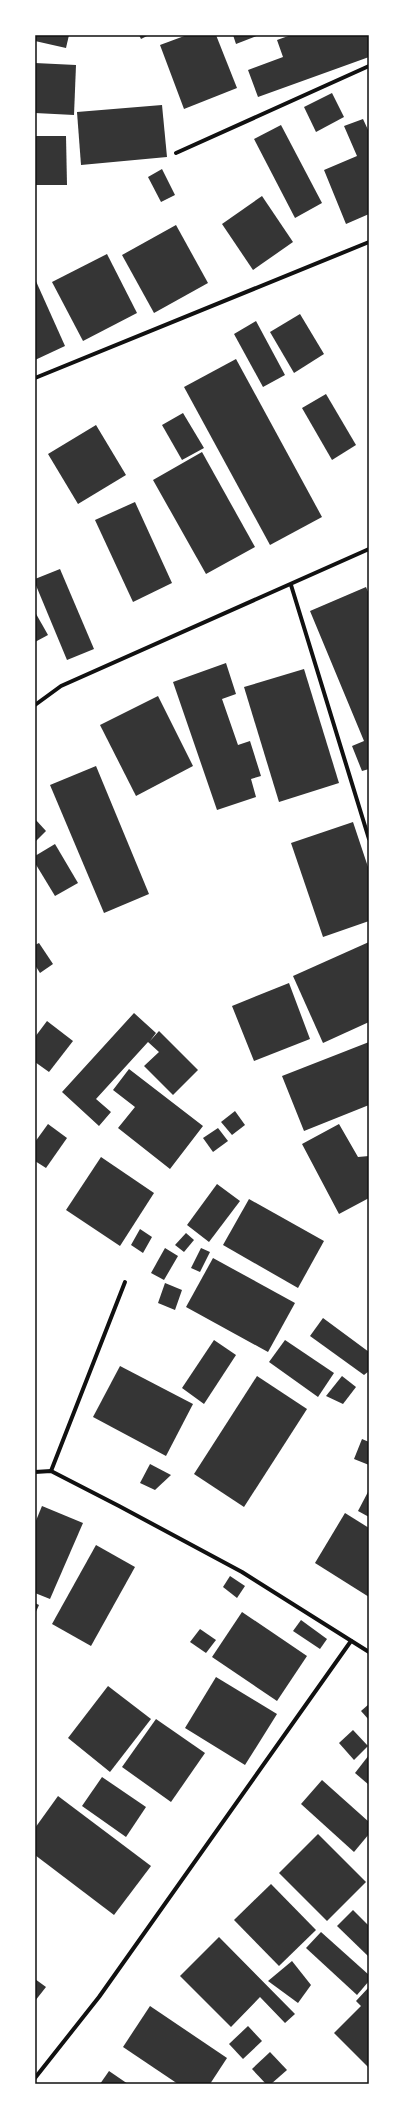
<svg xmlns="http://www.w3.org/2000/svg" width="404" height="2119" viewBox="0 0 404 2119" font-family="Lora,serif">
<rect width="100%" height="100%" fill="#fff"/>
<g fill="#353535">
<polygon points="35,35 69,35 66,48 35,41"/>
<polygon points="139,35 149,35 141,39"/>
<polygon points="187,35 216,35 237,88 184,109 160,45"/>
<polygon points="233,35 259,35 236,44"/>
<polygon points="291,35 369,35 369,57 258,97 248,70 283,57 277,40"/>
<polygon points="35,63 76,65 74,115 35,113"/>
<polygon points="332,93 344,117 316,132 304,107"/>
<polygon points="162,105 167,157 81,165 77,112"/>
<polygon points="363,119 369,132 369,214 346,224 324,170 357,156 344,126"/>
<polygon points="281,125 322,203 295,218 254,139"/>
<polygon points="35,136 66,136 67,185 35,185"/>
<polygon points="162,169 175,195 161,202 148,177"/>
<polygon points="262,196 293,242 253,270 222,224"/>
<polygon points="176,225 208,283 154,313 122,255"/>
<polygon points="107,254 137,313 83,341 52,282"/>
<polygon points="35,279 65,346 35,360"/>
<polygon points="300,314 324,354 294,373 270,332"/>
<polygon points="256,321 285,375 263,387 234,334"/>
<polygon points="236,359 322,517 270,545 184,387"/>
<polygon points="326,394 356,445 332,460 302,408"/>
<polygon points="183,413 204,448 182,460 162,425"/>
<polygon points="96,425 126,475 78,504 48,454"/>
<polygon points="202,452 255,547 206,574 153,480"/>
<polygon points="135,502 172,583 133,602 95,520"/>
<polygon points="60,569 94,649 67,660 35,583 35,579"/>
<polygon points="366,587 369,594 369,769 362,771 352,746 364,741 310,611"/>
<polygon points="35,612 48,635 35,642"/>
<polygon points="226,663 236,694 222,699 238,745 250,741 261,776 251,779 256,797 217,810 173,682"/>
<polygon points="304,669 339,783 279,802 244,687"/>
<polygon points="158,696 193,766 136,796 100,725"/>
<polygon points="96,766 149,894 104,913 50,785"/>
<polygon points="35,819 46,831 35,842"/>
<polygon points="353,822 369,870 369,921 323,937 291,843"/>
<polygon points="55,844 78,883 55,896 35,863 35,856"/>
<polygon points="369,942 369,1022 323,1043 293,976"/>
<polygon points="39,943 53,964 40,973 35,965 35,945"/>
<polygon points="289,983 310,1039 254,1061 232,1006"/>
<polygon points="134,1013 156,1033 150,1041 159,1031 198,1070 173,1095 144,1066 159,1052 148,1042 96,1099 111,1112 99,1126 62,1092"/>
<polygon points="47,1021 73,1041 49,1072 35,1062 35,1037"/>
<polygon points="369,1042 369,1105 304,1131 282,1076"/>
<polygon points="129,1069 203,1126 170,1169 118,1128 135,1107 113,1090"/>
<polygon points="235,1111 245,1125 232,1135 221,1122"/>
<polygon points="48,1124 67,1138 46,1168 35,1161 35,1142"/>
<polygon points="339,1124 358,1157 369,1156 369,1198 339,1214 302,1144"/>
<polygon points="218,1128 228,1141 213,1152 203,1138"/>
<polygon points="101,1157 154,1193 120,1246 66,1210"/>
<polygon points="217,1184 240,1201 209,1242 187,1225"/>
<polygon points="249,1199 324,1241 298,1288 223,1245"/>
<polygon points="140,1229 152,1237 143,1253 131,1245"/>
<polygon points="186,1233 194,1240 184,1252 175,1245"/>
<polygon points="165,1248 178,1256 164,1280 151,1273"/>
<polygon points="201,1248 210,1252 200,1272 191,1268"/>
<polygon points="213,1258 295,1303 268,1352 186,1307"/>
<polygon points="165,1283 182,1290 175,1310 158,1303"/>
<polygon points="323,1318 369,1352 369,1371 364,1375 310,1336"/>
<polygon points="214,1340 236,1355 204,1404 182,1388"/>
<polygon points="285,1340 334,1373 318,1397 269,1362"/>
<polygon points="120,1366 193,1404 166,1456 93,1417"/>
<polygon points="257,1376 307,1409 244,1507 194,1474"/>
<polygon points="342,1376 356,1387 343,1404 326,1396"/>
<polygon points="362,1439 369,1442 369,1465 354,1459"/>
<polygon points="150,1464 171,1475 155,1490 140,1483"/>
<polygon points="369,1490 369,1517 358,1511"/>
<polygon points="42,1506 83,1523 50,1599 35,1593 35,1523"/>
<polygon points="345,1513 369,1528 369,1597 315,1563"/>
<polygon points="96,1545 135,1567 91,1646 52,1624"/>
<polygon points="230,1576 245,1586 237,1598 223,1587"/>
<polygon points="35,1603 39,1605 35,1614"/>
<polygon points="242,1612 307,1656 277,1701 212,1657"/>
<polygon points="301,1620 327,1639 320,1649 293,1631"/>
<polygon points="200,1629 216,1640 206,1653 190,1642"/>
<polygon points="216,1677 277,1714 245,1765 185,1728"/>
<polygon points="108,1686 151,1719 110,1772 68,1738"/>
<polygon points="369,1704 369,1720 361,1711"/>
<polygon points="156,1719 205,1753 171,1802 122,1767"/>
<polygon points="353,1730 368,1746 354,1760 339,1743"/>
<polygon points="369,1755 369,1785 355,1773"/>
<polygon points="102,1777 146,1807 126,1837 82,1806"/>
<polygon points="322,1780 369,1822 369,1834 354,1852 301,1804"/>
<polygon points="58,1796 151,1866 114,1915 35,1855 35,1828"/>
<polygon points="318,1834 366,1882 327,1921 279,1873"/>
<polygon points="271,1884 316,1930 279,1966 234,1920"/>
<polygon points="353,1910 369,1926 369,1957 337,1926"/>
<polygon points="321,1932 369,1975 369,1981 357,1995 306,1948"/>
<polygon points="219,1937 295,2014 285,2023 260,1997 231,2027 180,1976"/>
<polygon points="292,1961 311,1985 298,2003 268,1981"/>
<polygon points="35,1979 46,1987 35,2001"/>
<polygon points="369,1987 369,2068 334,2033 361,2006 356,2001"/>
<polygon points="150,2006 227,2058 210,2084 178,2084 123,2047"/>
<polygon points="248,2026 262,2041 243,2059 229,2044"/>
<polygon points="270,2052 287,2070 271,2084 266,2084 252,2069"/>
<polygon points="109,2071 128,2084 100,2084"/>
</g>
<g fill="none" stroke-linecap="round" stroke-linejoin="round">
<g stroke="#111" stroke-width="4">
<polyline points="176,153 369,66"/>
<polyline points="35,378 369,242"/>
<polyline points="291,585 369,839"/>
<polyline points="35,705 61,686 369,549"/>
<polyline points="51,1471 125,1282"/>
<polyline points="35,1472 51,1471 119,1506 242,1572 369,1652"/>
<polyline points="35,2078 99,1997 351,1641"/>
</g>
</g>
<rect width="404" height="2119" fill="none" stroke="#ffffff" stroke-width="72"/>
<rect x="36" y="36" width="332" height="2047" fill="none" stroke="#111" stroke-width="1.5"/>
</svg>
